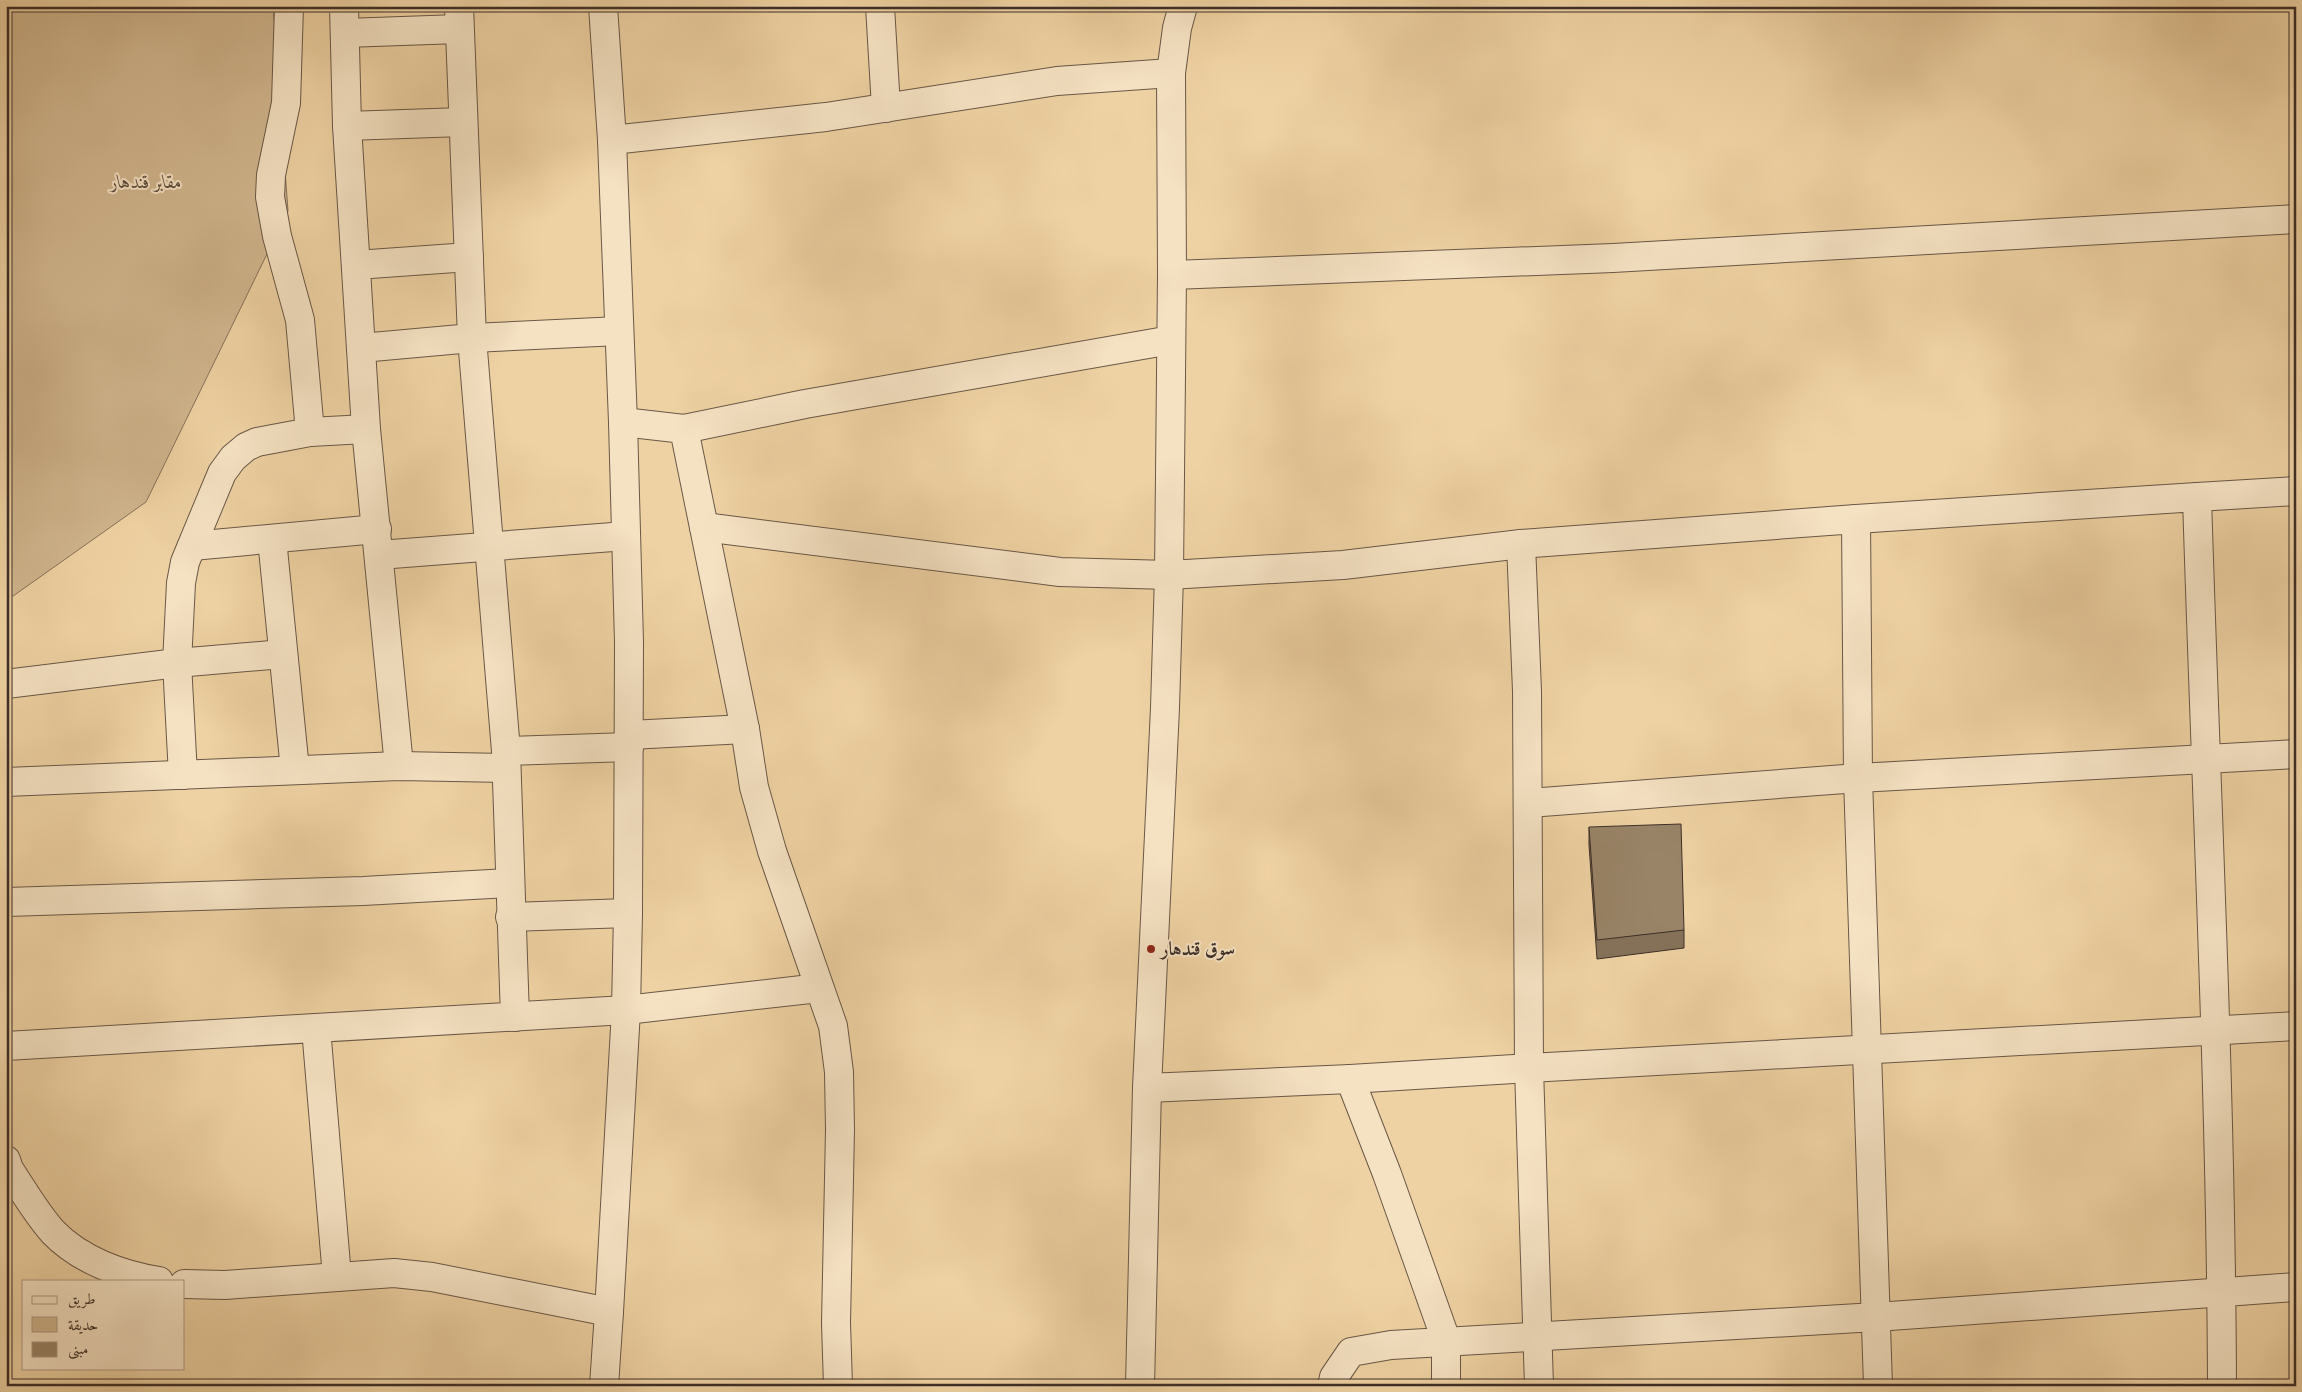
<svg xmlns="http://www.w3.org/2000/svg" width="2302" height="1392" viewBox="0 0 2302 1392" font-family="'IM FELL Double Pica',Amiri,serif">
<rect width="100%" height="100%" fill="#efd2a3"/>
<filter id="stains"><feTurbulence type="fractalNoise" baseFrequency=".004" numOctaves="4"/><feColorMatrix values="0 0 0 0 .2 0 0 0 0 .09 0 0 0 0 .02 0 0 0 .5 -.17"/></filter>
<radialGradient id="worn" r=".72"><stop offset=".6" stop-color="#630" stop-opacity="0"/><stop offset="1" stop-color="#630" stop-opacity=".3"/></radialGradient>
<polygon fill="#d1b68e" stroke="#86725b" points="6,6 273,6 288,211 146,502 6,601"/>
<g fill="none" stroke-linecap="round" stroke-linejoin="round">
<defs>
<g id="minor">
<polyline points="289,6 286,103 271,175 270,197 277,236 300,320 310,432"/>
<polyline points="344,6 347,126 366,429 399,766"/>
<polyline points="459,6 472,338 506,751 515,1017"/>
<polyline points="603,6 612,140 623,422 684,429 745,729 754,787 772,851 833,1026 839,1072 840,1130 836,1323 838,1386"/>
<polyline points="880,6 886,108"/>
<polyline points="345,33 459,29"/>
<polyline points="347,126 462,122"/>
<polyline points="612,140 826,117 1057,81 1171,73"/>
<polyline points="356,265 469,257"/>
<polyline points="1172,275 1613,258 2296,219"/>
<polyline points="361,348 472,338 619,331"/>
<polyline points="684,429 805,404 1171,340"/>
<polyline points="2197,497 2296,491"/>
<path d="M1856 519 2197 497C2206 793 2221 1090 2222 1386"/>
<polyline points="704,527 1060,572 1169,575 1343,565 1521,544 1856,519 1858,778 1878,1386"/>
<polyline points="272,539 295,770"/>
<polyline points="192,546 377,529"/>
<polyline points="379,555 626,536"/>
<polyline points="6,684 177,663 283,654"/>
<polyline points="630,735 745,729"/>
<polyline points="506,751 629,747"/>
<polyline points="183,775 177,663 181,583 185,562 222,473 233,458 246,447 257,442 310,432 366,429"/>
<polyline points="6,782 399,766 506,768"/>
<polyline points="1529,803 1858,778 2296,754"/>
<polyline points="6,902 363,891 509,883"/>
<polyline points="510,917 628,913"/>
<polyline points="316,1028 337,1277"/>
<polyline points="6,1046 626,1010 819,988"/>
<polyline points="1350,1079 1387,1174 1446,1340 1446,1386"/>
<polyline points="1147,1088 1350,1079 1529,1068 1527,691 1521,544"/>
<path d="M6 1160 9 1169C23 1190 36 1213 53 1232 80 1260 121 1275 159 1281"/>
<polyline points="184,1284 225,1285 394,1273 432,1277 609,1312 604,1386"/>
<polyline points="609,1312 626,1010 628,913 629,642 623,422"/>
<polyline points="1140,1386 1147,1088 1165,708 1169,575 1172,275 1171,73 1177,28 1183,6"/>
<polyline points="1332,1386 1334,1377 1351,1352 1391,1345 1876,1317 2296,1287"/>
<polyline points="1539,1386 1529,1068 2296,1026"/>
</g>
</defs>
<use href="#minor" stroke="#695847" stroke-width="30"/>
<use href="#minor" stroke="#f5e2c3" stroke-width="28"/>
</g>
<polygon fill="#847259" stroke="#3c2f28" points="1589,827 1684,930 1684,948 1597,959 1589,845"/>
<polygon fill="#998468" stroke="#3c2f28" points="1681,824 1684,930 1597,940 1589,827"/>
<circle fill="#8f2418" stroke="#f5e2c3" stroke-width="2" cx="1151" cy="949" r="5"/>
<g text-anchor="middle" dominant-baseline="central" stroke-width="4" stroke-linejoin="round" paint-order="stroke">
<g font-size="19" font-style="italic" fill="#5a4a3c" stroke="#f5e2c3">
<text x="146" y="182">مقابر قندهار</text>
</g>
<g font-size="19" font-weight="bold" fill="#3c2f28" stroke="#f5e2c3" text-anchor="start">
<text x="1161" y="949">سوق قندهار</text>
</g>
</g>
<rect width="2302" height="1392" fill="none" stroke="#efd2a3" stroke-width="25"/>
<rect x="8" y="8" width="2287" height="1377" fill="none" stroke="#3c2f28" stroke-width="2.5"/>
<rect x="12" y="12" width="2277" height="1367" fill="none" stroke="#3c2f28"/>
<rect x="22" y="1280" width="162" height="90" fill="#f5e2c3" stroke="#ab9a85"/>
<rect x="32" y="1296" width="25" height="8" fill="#f5e2c3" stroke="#ab9a85"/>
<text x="68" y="1304" font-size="15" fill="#3c2f28">طريق</text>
<rect x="32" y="1317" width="25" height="15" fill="#d1b68e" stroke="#ab9a85"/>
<text x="68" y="1330" font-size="15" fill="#3c2f28">حديقة</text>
<rect x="32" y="1342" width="25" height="15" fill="#998468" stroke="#ab9a85"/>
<text x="68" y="1354" font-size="15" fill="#3c2f28">مبنى</text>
<rect width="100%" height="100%" filter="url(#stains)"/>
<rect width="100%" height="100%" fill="url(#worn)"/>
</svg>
